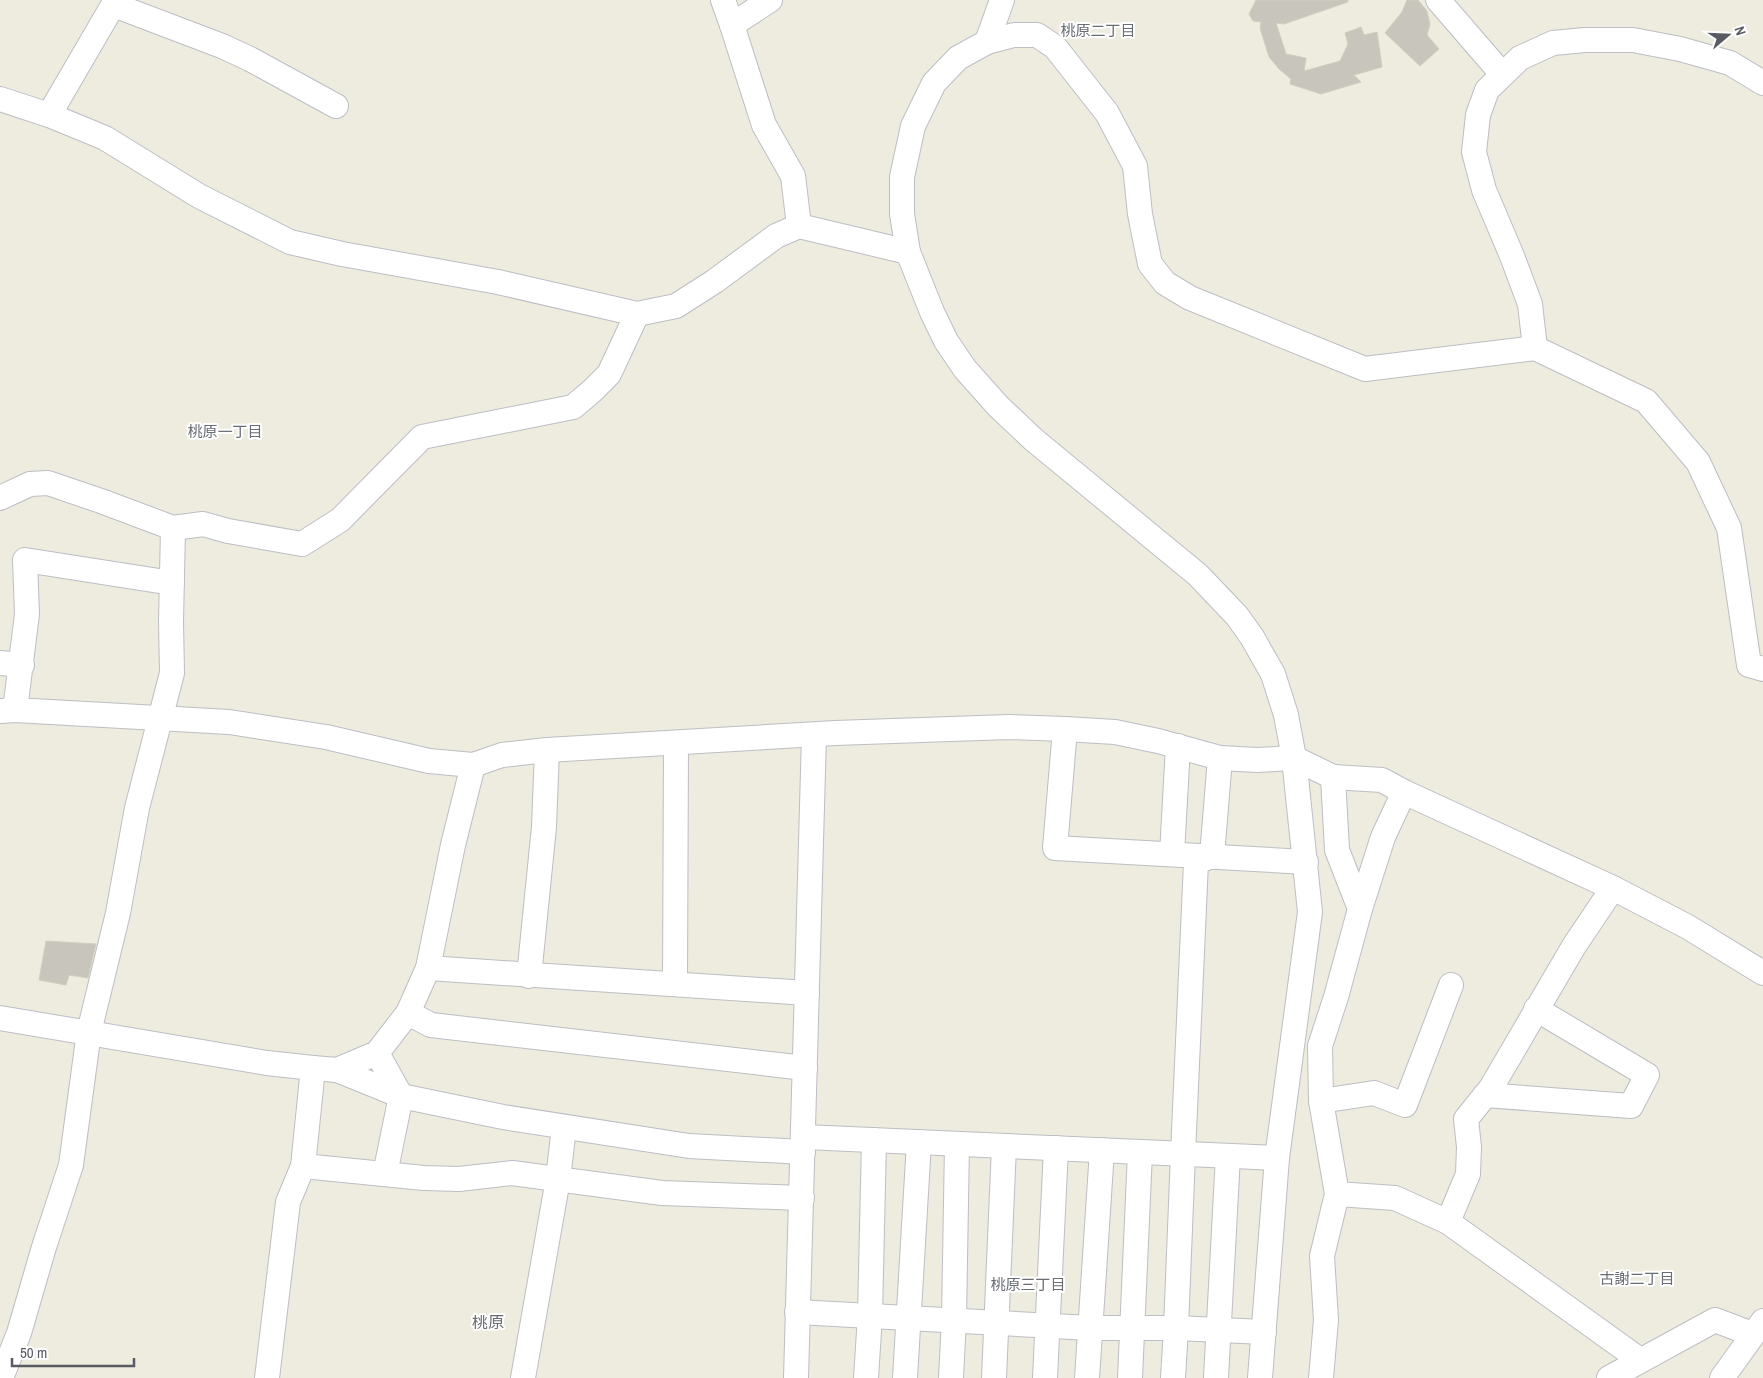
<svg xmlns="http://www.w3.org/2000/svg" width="1763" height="1378" viewBox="0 0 1763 1378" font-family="'Archivo Narrow','Noto Sans JP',sans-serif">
<rect width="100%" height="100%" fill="#edecdf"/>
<g fill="#c8c6bc" stroke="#d2cebd">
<polygon points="1256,0 1348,0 1348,2 1284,24 1276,23 1286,54 1306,58 1304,71 1340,61 1348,44 1345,33 1361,27 1364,35 1377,32 1382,67 1354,75 1361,82 1321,94 1290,84 1291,79 1279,69 1269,57 1260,28 1261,22 1253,21 1249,14"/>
<polygon points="1407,0 1418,0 1427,11 1430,24 1427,35 1439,49 1420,66 1385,33 1402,12"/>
<polygon points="46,941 96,944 88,978 69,975 66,985 39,980"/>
</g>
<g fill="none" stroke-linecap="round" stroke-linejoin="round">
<defs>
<g id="minor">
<polyline points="723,0 732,25 764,125 793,176 799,226"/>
<polyline points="1438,0 1502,74"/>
<polyline points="114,5 222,46 250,59 336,106"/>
<polyline points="732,25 770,0"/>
<polyline points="987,42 1002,0"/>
<polyline points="0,99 49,115 105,138 199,196 290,242 342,254 498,282 637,314 676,306 715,281 776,236 799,226 908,252"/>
<polyline points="49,115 116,0"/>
<polyline points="1535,348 1530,304 1512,256 1484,190 1474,152 1478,115 1487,90 1520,58 1553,43 1585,40 1633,40 1680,49 1730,63 1763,83"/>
<polyline points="0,498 30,484 48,483 101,501 173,528 203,524 228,531 302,544 340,520 422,437 573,407 592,391 609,374 637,314"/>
<polyline points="0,663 22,665"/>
<polyline points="15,710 27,614 25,560 172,583"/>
<polyline points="0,711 15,710 229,722 326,737 429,761 473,765"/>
<polyline points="1065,729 1055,848 1306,862"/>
<polyline points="1333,777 1337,850 1360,909"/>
<polyline points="1172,854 1178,746"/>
<polyline points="428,968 807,993"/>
<polyline points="529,976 544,827 547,750"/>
<polyline points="675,984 676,744"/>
<polyline points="408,1013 431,1025 805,1068"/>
<polyline points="0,1018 267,1063 313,1068 337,1070 377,1053 408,1013 428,968 453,845 473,765 502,755 547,750 835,733 1009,727 1065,729 1115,732 1158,741 1220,758 1257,760 1294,758 1333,777 1382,780 1404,792 1613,888 1688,927 1763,973"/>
<polyline points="377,1053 401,1096 503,1117 689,1146 803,1152"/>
<polyline points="337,1070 401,1096 385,1174"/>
<polyline points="1485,1095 1631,1106 1647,1075 1536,1009"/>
<polyline points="1321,1101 1374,1093 1405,1105 1451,985"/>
<polyline points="804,1137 1277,1158"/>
<polyline points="303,1166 424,1178 459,1179 512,1173 662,1193 802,1198"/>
<polyline points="1337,1194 1395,1198 1448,1222 1640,1360"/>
<polyline points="1448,1222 1468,1174 1469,1147 1466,1119 1491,1088 1574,946 1613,888"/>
<polyline points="797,1312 1090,1328 1176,1328 1264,1332"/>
<polyline points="1,1378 19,1333 44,1247 71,1165 89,1032 118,913 137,808 172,673 171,622 173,528"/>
<polyline points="267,1378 288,1202 303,1166 313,1068"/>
<polyline points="523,1378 558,1179 564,1127"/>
<polyline points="796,1378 814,735"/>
<polyline points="866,1378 870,1316 874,1140"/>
<polyline points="905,1378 919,1142"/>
<polyline points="951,1378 954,1319 957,1144"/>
<polyline points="994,1378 1004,1146"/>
<polyline points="1045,1378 1056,1148"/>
<polyline points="1087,1378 1102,1150"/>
<polyline points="1130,1378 1140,1152"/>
<polyline points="1173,1378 1176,1328 1183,1154 1196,862 1212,856 1220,758"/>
<polyline points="1216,1378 1228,1156"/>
<polyline points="1260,1378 1277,1158 1310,912 1294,758 1286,715 1273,674 1252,637 1237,616 1198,575 1034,440 998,406 965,369 946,341 932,312 908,252 902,214 902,177 913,126 934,83 958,58 987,42 1014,35 1037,35 1055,47 1107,113 1135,166 1140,214 1150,264 1165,283 1190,298 1365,369 1535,348 1646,401 1698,462 1729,528 1749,665 1763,669"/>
<polyline points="1321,1378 1326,1320 1322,1256 1337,1194 1321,1101 1320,1046 1336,997 1360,909 1383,837 1404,792"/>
<polyline points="1609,1378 1715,1320 1752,1334"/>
<polyline points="1722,1378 1763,1321"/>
</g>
</defs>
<use href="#minor" stroke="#bcbec5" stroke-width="26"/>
<use href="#minor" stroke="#fff" stroke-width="24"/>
</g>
<g text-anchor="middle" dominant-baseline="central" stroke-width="4" stroke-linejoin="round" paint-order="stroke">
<g font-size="15" fill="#696d74" stroke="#fff">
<text x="1098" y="30">桃原二丁目</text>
<text x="225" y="431">桃原一丁目</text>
<text x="1637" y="1278">古謝二丁目</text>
<text x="1028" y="1284">桃原三丁目</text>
</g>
<g font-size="16" fill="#696d74" stroke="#fff">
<text x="488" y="1322">桃原</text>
</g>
</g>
<g transform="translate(1728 35) rotate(71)" stroke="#ffffff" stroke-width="4" paint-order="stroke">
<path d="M0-4L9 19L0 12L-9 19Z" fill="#585b62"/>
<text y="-8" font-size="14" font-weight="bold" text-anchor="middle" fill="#585b62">N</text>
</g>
<path d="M12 1358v8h122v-8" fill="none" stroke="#585b62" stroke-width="2.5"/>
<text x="20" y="1358" font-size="15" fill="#585b62" stroke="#ffffff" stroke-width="4" paint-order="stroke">50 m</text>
</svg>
